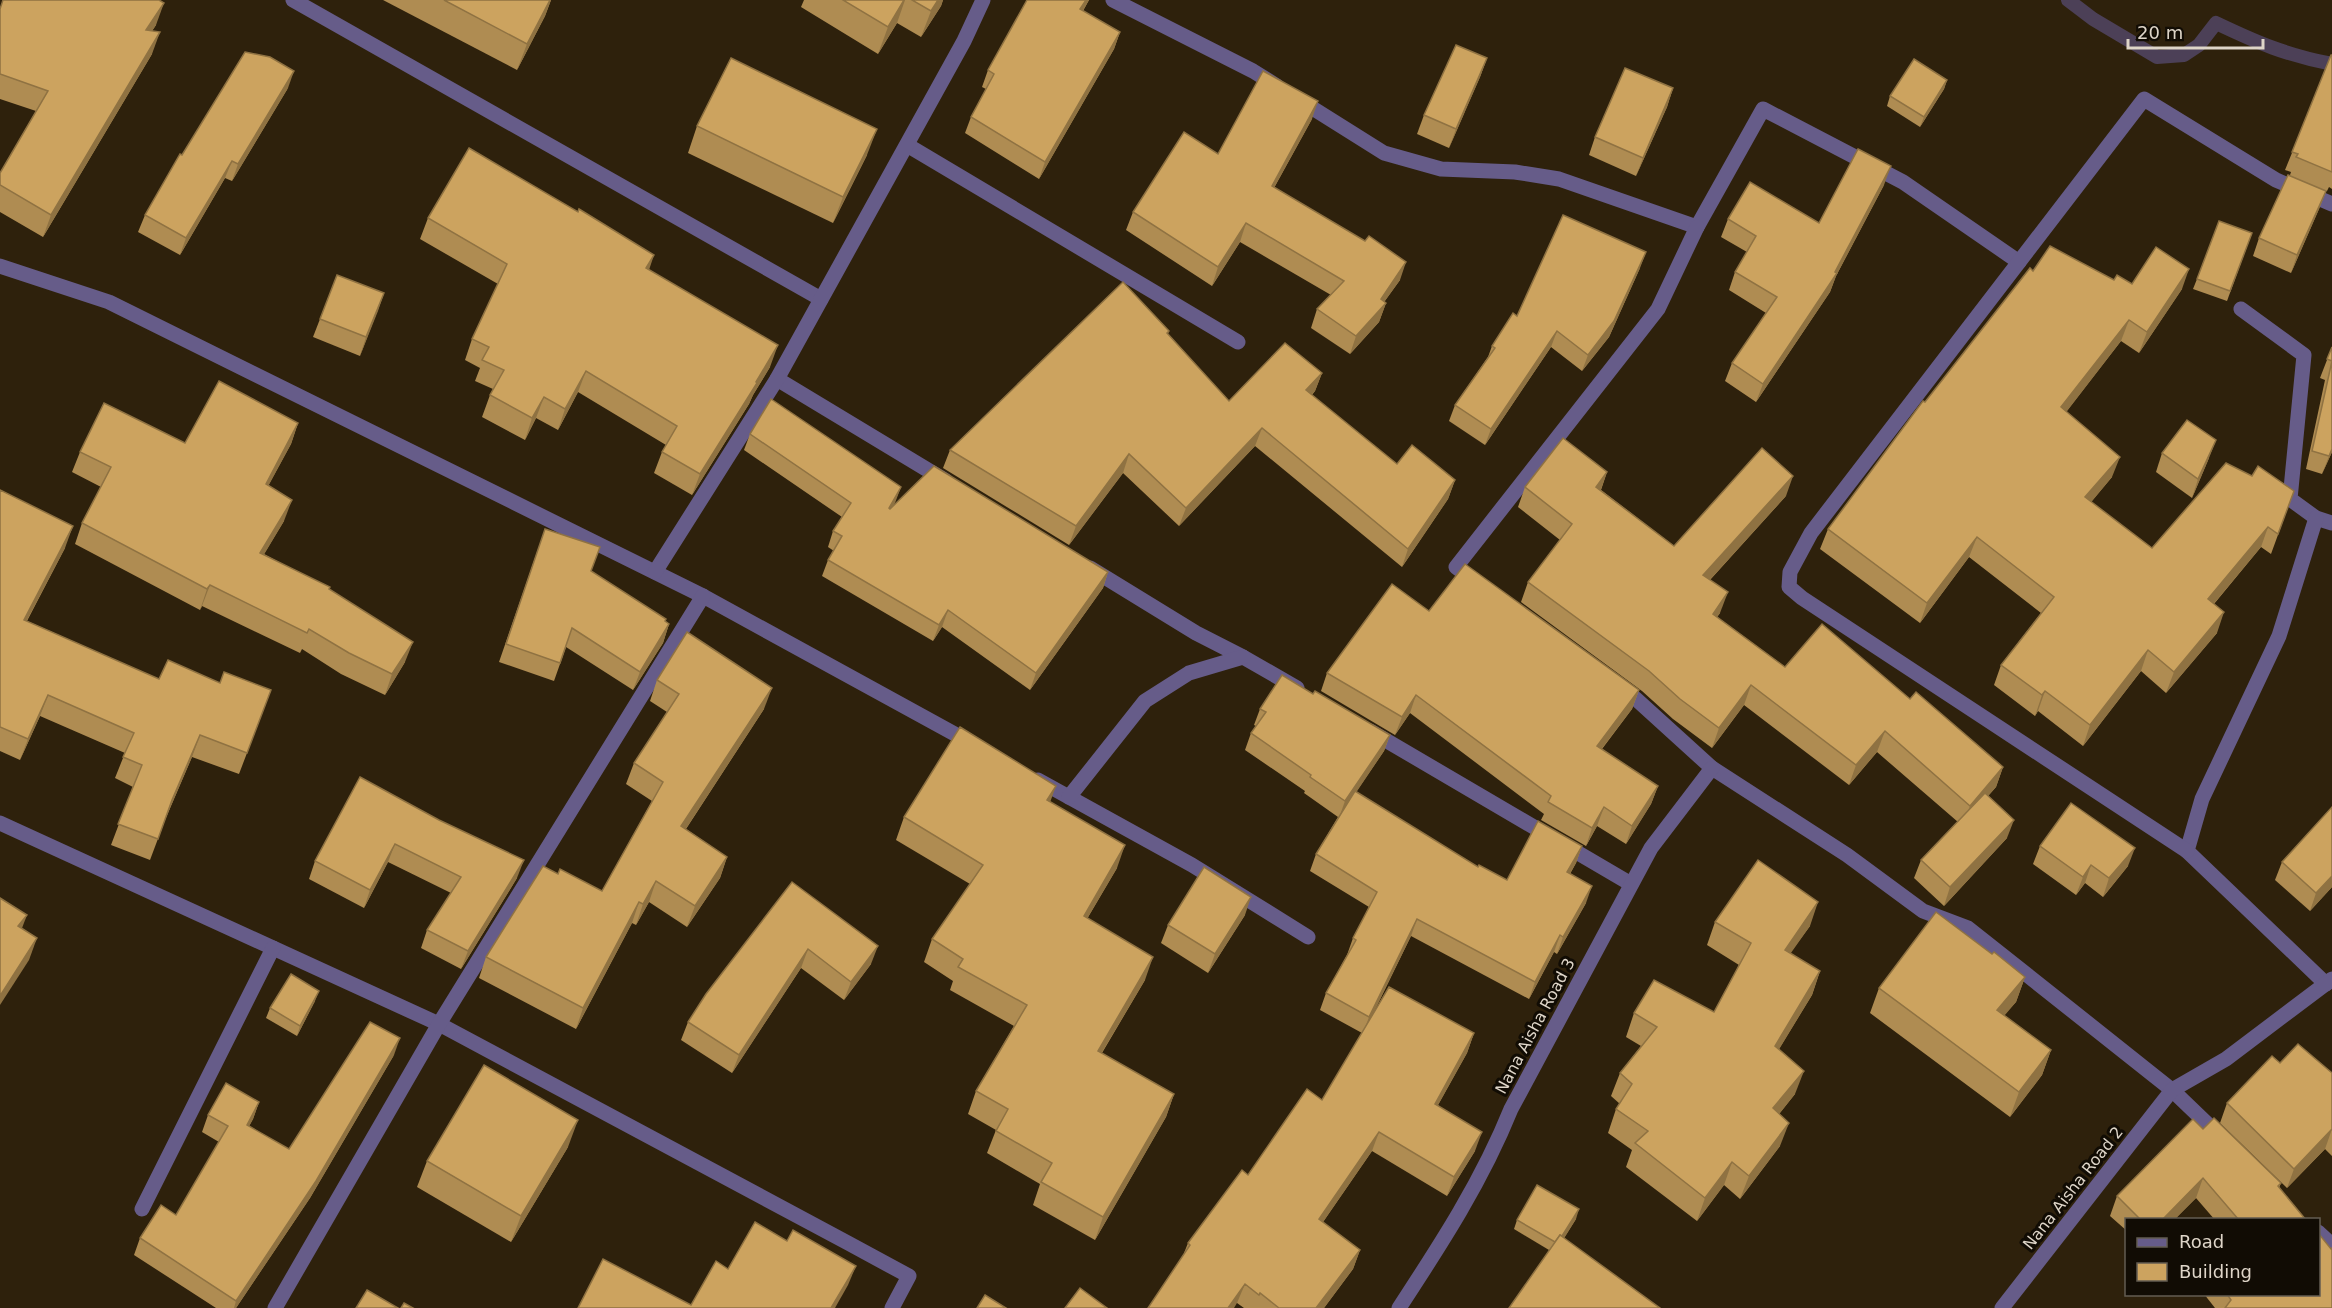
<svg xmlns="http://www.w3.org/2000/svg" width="2332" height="1308" viewBox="0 0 2332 1308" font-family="'DejaVu Sans',sans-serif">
<rect width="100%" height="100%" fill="#2e210c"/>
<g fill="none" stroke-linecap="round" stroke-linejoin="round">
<path stroke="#4c4057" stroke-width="14" d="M2068 0 2093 19 2157 57 2184 55 2199 45 2216 23C2258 43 2286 55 2332 64"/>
<g stroke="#665c89" stroke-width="15">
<polyline points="293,0 821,299"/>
<polyline points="1113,0 1253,71 1277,86"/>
<polyline points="1298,99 1384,153 1441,169 1515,172 1559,179 1697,227 1763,109 1903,182 2019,262"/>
<polyline points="907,145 1238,342"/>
<polyline points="0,266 109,302 703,596 973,744"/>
<polyline points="2241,309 2304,355 2290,499 2316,518 2332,523"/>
<polyline points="777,379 946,481"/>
<polyline points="2316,518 2279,636 2202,799 2187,851 2326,984"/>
<polyline points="1090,568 1196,633 1243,657 1297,688"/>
<polyline points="655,572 777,379 964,41 983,0"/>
<polyline points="1477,583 1456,567 1658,309 1697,227"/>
<polyline points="1620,687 1636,699 1712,768 1847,855 1923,911 1968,928 2172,1090 2222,1138"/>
<polyline points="1370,731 1631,884"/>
<polyline points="1038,780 1192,865 1308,937"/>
<polyline points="1069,797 1145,701 1189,673 1243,657"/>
<polyline points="0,823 439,1024 848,1243 909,1276 892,1308"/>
<path d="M2187 851C2059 766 1930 683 1802 598L1789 587 1790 572 1811 533 2144 99 2276 180 2332 204"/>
<polyline points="142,1209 273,948"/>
<polyline points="2318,1232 2332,1245"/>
<polyline points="275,1308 439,1024 703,596"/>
<path d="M1399 1308C1441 1244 1482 1181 1511 1109L1651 848 1712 768"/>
<polyline points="2002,1308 2172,1090 2226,1059 2332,979"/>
</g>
</g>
<g fill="#af8c52">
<polygon points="383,0 551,0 545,16 517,70"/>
<polygon points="804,0 943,0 941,6 921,37 897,23 878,54 801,7"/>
<polygon points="1027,0 1089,0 1083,11 1120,32 1114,49 1039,179 965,133 971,117 986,89 982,87 988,70"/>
<polygon points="0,9 156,25 152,31 152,54 43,237 0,212 0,173 36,111 0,99"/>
<polygon points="2332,55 2332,189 2329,187 2327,191 2326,191 2319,209 2291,273 2253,256 2259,238 2290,175 2291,172 2285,170"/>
<polygon points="1487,58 1480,77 1449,148 1417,134 1424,115"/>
<polygon points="1947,80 1944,89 1920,127 1887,106 1890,96"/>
<polygon points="288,88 232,181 225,178 180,255 138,232 145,215 182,155"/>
<polygon points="1673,88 1667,107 1636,176 1589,155 1595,137"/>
<polygon points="1312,119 1274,188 1400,280 1384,302 1386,303 1379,322 1350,354 1311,328 1317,309 1331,295 1240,242 1212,286 1126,230 1133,212 1218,154"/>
<polygon points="697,126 867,155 833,223 688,153"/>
<polygon points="1884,185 1836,276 1830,292 1756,402 1725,381 1732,363 1766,313 1729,290 1735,272 1747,252 1721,237 1728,219 1819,223"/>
<polygon points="428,218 649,270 770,367 753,395 749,404 692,495 654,473 662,452 666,445 578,392 558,430 536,418 525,440 482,417 490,395 493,389 475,381 480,368 465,360 472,339 498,284 420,239"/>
<polygon points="2252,233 2227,301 2193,289 2197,279"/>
<polygon points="1640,268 1609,337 1582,371 1551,347 1485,445 1449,421 1455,405 1488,357 1492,346 1517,316"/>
<polygon points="2033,271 2114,280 2132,284 2182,289 2139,353 2121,341 2066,412 2112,477 2091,502 2152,548 2252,476 2294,491 2271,554 2261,547 2214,604 2217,633 2166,693 2141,671 2083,746 2038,711 2035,716 1994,685 2001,665 2041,613 1969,557 1920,623 1820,549 1828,529 1925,402"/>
<polygon points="384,293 360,356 313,337 320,319"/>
<polygon points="1169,331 1168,334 1229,401 1322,373 1315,391 1312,395 1397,464 1455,480 1448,499 1402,567 1255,446 1179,526 1123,473 1069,545 943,468 950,450"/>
<polygon points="2332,347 2332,452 2322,474 2306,469 2325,380 2320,378"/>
<polygon points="298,423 291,444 268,486 284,521 264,554 329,589 405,662 385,695 341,674 302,649 300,653 202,606 200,610 75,544 82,523 101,487 72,472 80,452 185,443"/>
<polygon points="750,434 901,487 893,506 1108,572 1103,588 1030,690 942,627 933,641 822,576 828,560 834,551 828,547 833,531 842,517 744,450"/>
<polygon points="2162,453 2209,458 2192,498 2156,472"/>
<polygon points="1607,472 1601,490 1674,546 1786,496 1710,580 1720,613 1717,617 1785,667 1910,699 2003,767 1996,787 1988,796 2007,838 1944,906 1914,878 1921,860 1958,822 1877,752 1849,785 1744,705 1712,748 1673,719 1642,691 1521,602 1528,582 1560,540 1518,507 1525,487"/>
<polygon points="0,490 65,548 27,621 159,679 263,711 239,774 192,757 165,820 150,860 111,845 133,787 115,778 125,753 40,716 20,760 0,751"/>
<polygon points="545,529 591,571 669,624 663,643 633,690 566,647 554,681 499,662"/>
<polygon points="1429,611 1639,690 1632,709 1602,749 1658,786 1651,804 1626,844 1597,826 1586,846 1541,820 1544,814 1410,713 1395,735 1321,691 1327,673"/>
<polygon points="657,680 764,709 686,829 727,857 720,878 687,927 649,902 636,925 632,923 576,1029 479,978 486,957 558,874 602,891 652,801 626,784 634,763 667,712 650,701"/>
<polygon points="1313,694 1390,735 1384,751 1356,792 1478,867 1507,880 1582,846 1576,863 1570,874 1586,903 1557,954 1554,952 1529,999 1411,936 1369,1022 1474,1033 1467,1053 1438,1105 1475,1151 1447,1196 1372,1151 1323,1222 1360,1250 1353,1269 1324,1308 1244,1308 1237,1303 1184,1253 1188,1243 1248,1175 1322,1100 1362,1033 1320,1010 1326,993 1347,955 1353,938 1369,907 1310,871 1316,854 1338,817 1304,793 1305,791 1245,750 1251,733 1256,726 1254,725 1260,709"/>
<polygon points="360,777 517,878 461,969 421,948 427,930 451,893 388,862 364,908 309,879 315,861"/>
<polygon points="1051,802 1117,868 1087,919 1145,980 1102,1053 1174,1094 1166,1117 1095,1240 1033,1205 1040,1184 987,1153 996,1130 968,1114 976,1091 1014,1026 950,990 953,981 924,962 932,939 970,884 896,840 904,817"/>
<polygon points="2332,807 2332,887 2310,911 2275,880 2282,862"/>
<polygon points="2040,846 2128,866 2103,897 2085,883 2076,895 2033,864"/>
<polygon points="792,882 871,964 844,1000 801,968 732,1073 681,1040 688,1022"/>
<polygon points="1245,915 1208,973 1161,943 1168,925"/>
<polygon points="1715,922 1810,926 1790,953 1820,971 1812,995 1779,1049 1795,1094 1779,1114 1780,1146 1740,1199 1724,1185 1697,1221 1626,1167 1632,1150 1608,1133 1616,1109 1620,1104 1611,1096 1620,1073 1641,1046 1626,1037 1634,1013 1714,1012 1739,965 1707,945"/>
<polygon points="1992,954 2025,977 2016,1002 2004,1015 2051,1050 2042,1075 2010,1117 1870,1013 1879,988"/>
<polygon points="315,1001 297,1036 266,1018 270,1008"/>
<polygon points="394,1055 310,1198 236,1308 216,1308 134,1255 140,1238 176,1215 219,1142 202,1132 208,1115 259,1102 253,1119 249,1126 289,1149"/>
<polygon points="2280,1063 2332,1073 2332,1156 2325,1149 2287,1188 2220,1123 2227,1103"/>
<polygon points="2203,1129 2281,1183 2279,1188 2306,1220 2215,1220 2196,1198 2174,1220 2127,1220 2127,1231 2110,1216 2117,1196"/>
<polygon points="568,1147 511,1242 417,1187 427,1161"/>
<polygon points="1576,1219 1564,1238 1549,1250 1514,1229 1517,1220"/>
<polygon points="2204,1294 2319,1294 2332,1308 2215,1308"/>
</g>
<g fill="#8f7242">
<polygon points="550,0 551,0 545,16 517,70 527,44"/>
<polygon points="904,0 905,0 897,23 878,54 888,27"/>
<polygon points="938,0 943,0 941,6 921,37 931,11"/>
<polygon points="1086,0 1089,0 1074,26 1080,9"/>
<polygon points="164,3 156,25 138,52 146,30"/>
<polygon points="160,32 152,54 43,237 51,215"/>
<polygon points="1120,32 1114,49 1039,179 1045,162"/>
<polygon points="1487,58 1480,77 1449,148 1456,129"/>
<polygon points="294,71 288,88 232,181 238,164"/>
<polygon points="1947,80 1944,89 1920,127 1924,117"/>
<polygon points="1673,88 1667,107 1636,176 1643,158"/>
<polygon points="1318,101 1312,119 1265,204 1272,186"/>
<polygon points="877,129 867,155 833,223 843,197"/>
<polygon points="232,161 225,178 180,255 186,238"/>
<polygon points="1891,166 1884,185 1836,276 1830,292 1756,402 1763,384 1835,272"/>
<polygon points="2326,191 2319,209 2291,273 2297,255"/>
<polygon points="1246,223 1240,242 1212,286 1218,267"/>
<polygon points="1646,252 1640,268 1609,337 1582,371 1588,355"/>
<polygon points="654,255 647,276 646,268"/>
<polygon points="1406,262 1400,280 1377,312 1386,303 1379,322 1350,354 1356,336"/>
<polygon points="2189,269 2182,289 2139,353 2147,332"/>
<polygon points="384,293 378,311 360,356 366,337"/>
<polygon points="2129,320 2121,341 2054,428 2061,407"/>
<polygon points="1557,331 1551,347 1485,445 1491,429"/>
<polygon points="778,345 770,367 753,395 749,404 692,495 700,474"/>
<polygon points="586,371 578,392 558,430 565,409"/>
<polygon points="1322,373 1315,391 1299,408 1306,390"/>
<polygon points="544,397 536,418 525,440 532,418"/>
<polygon points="298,423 291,444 258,505 266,484"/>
<polygon points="1262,428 1255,446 1179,526 1186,508"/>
<polygon points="2216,440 2209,458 2192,498 2198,479"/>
<polygon points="2332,449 2332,452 2322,474 2329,456"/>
<polygon points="1129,454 1123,473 1069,545 1076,526"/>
<polygon points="2120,457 2112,477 2078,518 2085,497"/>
<polygon points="1607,472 1600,492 1596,487"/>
<polygon points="1793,476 1786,496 1696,595 1703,575"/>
<polygon points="1455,480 1448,499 1402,567 1408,549"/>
<polygon points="901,487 895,503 883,524 889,508"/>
<polygon points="292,500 284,521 253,573 260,553"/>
<polygon points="73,526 65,548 16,641 24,620"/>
<polygon points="2268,527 2261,547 2201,619 2208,599"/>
<polygon points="1977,537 1969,557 1920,623 1927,603"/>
<polygon points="1108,572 1103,588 1030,690 1036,673"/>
<polygon points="210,585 202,606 200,610 207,589"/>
<polygon points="1728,592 1720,613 1705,634 1713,614"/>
<polygon points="948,610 942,627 933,641 939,625"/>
<polygon points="2224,612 2217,633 2166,693 2174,672"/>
<polygon points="669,624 663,643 633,690 640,672"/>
<polygon points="413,642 405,662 385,695 392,674"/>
<polygon points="2148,650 2141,671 2083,746 2090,725"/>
<polygon points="1751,685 1744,705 1712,748 1719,728"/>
<polygon points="772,688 764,709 674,847 681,826"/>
<polygon points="1639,690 1632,709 1590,764 1597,746"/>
<polygon points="2045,691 2038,711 2035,716 2042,695"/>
<polygon points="48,695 40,716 20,760 28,739"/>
<polygon points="1416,695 1410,713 1395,735 1402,717"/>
<polygon points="1885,731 1877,752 1849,785 1856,765"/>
<polygon points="200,735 192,757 164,822 172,800"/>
<polygon points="1390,735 1384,751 1339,818 1345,801"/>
<polygon points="2003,767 1996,787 1962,826 1970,806"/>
<polygon points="1056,786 1048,808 1047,800"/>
<polygon points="1658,786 1651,804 1626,844 1632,826"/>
<polygon points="1604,807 1597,826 1586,846 1592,828"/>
<polygon points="2014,820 2007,838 1944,906 1950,887"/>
<polygon points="395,844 388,862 364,908 370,890"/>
<polygon points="1125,845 1117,868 1075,939 1084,916"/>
<polygon points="1582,846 1576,863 1561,889 1567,872"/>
<polygon points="2135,848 2128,866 2103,897 2109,878"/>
<polygon points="727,857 720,878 687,927 695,906"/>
<polygon points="524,860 517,878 461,969 468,951"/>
<polygon points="2091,865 2085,883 2076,895 2083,877"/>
<polygon points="2332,876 2332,887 2310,911 2316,893"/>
<polygon points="656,881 649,902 636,925 643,904"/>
<polygon points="1592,886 1586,903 1557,954 1563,937"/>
<polygon points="1251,897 1245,915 1208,973 1215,954"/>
<polygon points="639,902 632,923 576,1029 583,1008"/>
<polygon points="1818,902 1810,926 1776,974 1785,950"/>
<polygon points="27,915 19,936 18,926"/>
<polygon points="1417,919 1411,936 1363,1034 1369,1017"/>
<polygon points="1560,935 1554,952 1529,999 1535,982"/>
<polygon points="37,938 29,960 0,1005 0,996"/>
<polygon points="878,946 871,964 844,1000 851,982"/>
<polygon points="808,949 801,968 732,1073 739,1055"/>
<polygon points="1153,957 1145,980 1089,1074 1098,1051"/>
<polygon points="1820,971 1812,995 1767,1069 1775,1046"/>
<polygon points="2025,977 2016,1002 1988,1035 1997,1010"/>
<polygon points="319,991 315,1001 297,1036 300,1026"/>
<polygon points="1474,1033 1467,1053 1428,1123 1435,1104"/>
<polygon points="400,1038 394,1055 310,1198 236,1308 234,1308 236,1301"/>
<polygon points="2051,1050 2042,1075 2010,1117 2019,1092"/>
<polygon points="1804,1071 1795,1094 1765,1132 1773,1108"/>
<polygon points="1174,1094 1166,1117 1095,1240 1103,1217"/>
<polygon points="259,1102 253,1119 241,1142 247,1125"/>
<polygon points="578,1120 568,1147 511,1242 521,1216"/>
<polygon points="1789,1123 1780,1146 1740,1199 1749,1176"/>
<polygon points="2332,1129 2325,1149 2287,1188 2294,1169"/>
<polygon points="1379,1132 1372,1151 1312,1238 1319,1219"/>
<polygon points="1482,1132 1475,1151 1447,1196 1454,1177"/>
<polygon points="1732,1162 1724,1185 1697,1221 1705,1198"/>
<polygon points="2203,1178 2196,1198 2174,1220 2162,1220"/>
<polygon points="1579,1209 1576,1219 1555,1253 1558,1243"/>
<polygon points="1360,1250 1353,1269 1324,1308 1316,1308"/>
<polygon points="856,1266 848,1285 835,1308 831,1308"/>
<polygon points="1245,1284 1237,1303 1234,1308 1228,1308"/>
</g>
<g fill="#cca35f" stroke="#8f7242" stroke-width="1.5">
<polygon points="3,0 159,0 164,3 146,30 160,32 51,215 0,185 0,173 48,91 0,74 0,9"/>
<polygon points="444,0 550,0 527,44"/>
<polygon points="843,0 904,0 888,27"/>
<polygon points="912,0 938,0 931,11"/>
<polygon points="1027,0 1086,0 1080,9 1120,32 1045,162 971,117 994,74 988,70"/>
<polygon points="1456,45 1487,58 1456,129 1424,115"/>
<polygon points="245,52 270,57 294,71 238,164 232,161 186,238 145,215 180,154 182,155"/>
<polygon points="2331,55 2332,55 2332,172 2296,157 2298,154 2292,152"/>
<polygon points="731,58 877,129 843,197 697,126"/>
<polygon points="1914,59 1947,80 1924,117 1890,96"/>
<polygon points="1625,68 1673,88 1643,158 1595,137"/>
<polygon points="1263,71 1318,101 1272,186 1365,241 1369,236 1406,262 1381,299 1386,303 1356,336 1317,309 1344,281 1246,223 1218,267 1133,212 1184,132 1218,154"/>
<polygon points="469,148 578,212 579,209 654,255 646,268 778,345 756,382 757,383 700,474 662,452 677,426 586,371 565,409 544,397 532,418 490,395 504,370 482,360 489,347 472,339 507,264 428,218"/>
<polygon points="1858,149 1891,166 1835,272 1837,273 1763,384 1732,363 1777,297 1735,272 1756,236 1728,219 1750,182 1819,223"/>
<polygon points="2288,175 2326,191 2297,255 2259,238"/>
<polygon points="1563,215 1646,252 1614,321 1588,355 1557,331 1491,429 1455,405 1495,348 1492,346 1513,313 1517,316"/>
<polygon points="2219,221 2252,233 2230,291 2197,279"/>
<polygon points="2050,246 2114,280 2117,275 2132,284 2156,247 2189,269 2147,332 2129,320 2061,407 2120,457 2085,497 2152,548 2226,463 2252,476 2258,466 2294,491 2278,534 2268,527 2208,599 2224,612 2174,672 2148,650 2090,725 2045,691 2042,695 2001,665 2054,597 1977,537 1927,603 1828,529 1923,401 1925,402 2030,268 2033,271"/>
<polygon points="337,275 384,293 366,337 320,319"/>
<polygon points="1123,282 1169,331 1167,333 1229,401 1285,343 1322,373 1306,390 1397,464 1412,445 1455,480 1408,549 1262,428 1186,508 1129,454 1076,526 950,450"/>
<polygon points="2332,347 2332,449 2329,456 2312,451 2332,361 2327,359"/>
<polygon points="219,381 298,423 266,484 292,500 260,553 330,587 329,589 413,642 392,674 349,653 309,629 307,633 210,585 207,589 82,523 111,467 80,452 104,403 185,443"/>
<polygon points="771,399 901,487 889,508 890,509 934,466 1108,572 1036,673 948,610 939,625 828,560 842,536 833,531 851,503 750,434"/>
<polygon points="2187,420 2216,440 2198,479 2162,453"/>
<polygon points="1563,438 1607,472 1596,487 1674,546 1762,448 1793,476 1703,575 1728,592 1713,614 1785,667 1822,624 1910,699 1916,692 2003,767 1970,806 1885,731 1856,765 1751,685 1719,728 1680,699 1649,671 1528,582 1572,524 1525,487"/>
<polygon points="0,490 73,526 24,620 159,679 168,660 220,683 224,672 271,690 247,753 200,735 172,800 158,839 118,824 142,765 123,757 134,733 48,695 28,739 0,727"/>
<polygon points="545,529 600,547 591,571 666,619 665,621 669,624 640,672 572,628 560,663 506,644"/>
<polygon points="1465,564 1639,690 1597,746 1658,786 1632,826 1604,807 1592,828 1548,802 1551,796 1416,695 1402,717 1327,673 1392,584 1429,611"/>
<polygon points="687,632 772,688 681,826 727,857 695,906 656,881 643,904 639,902 583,1008 486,957 543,866 558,874 560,869 602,891 663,782 634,763 679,694 657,680"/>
<polygon points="1282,675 1313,694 1315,691 1390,735 1345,801 1310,777 1311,775 1251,733 1266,712 1260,709"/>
<polygon points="960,727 1056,786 1047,800 1125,845 1084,916 1153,957 1098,1051 1174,1094 1103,1217 1041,1182 1052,1163 996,1131 1008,1109 976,1091 1027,1005 958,967 963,959 932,939 983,865 904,817"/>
<polygon points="360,777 439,820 524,860 468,951 427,930 461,877 395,844 370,890 315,861"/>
<polygon points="1355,791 1478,867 1479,865 1507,880 1538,821 1582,846 1567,872 1592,886 1563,937 1560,935 1535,982 1417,919 1369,1017 1326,993 1356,940 1353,938 1377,892 1316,854"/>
<polygon points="1985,793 2014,820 1950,887 1921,860"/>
<polygon points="2071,803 2135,848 2109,878 2091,865 2083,877 2040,846"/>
<polygon points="2332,807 2332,876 2316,893 2282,862"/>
<polygon points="1758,860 1818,902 1785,950 1820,971 1775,1046 1804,1071 1773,1108 1789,1123 1749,1176 1732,1162 1705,1198 1635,1143 1648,1131 1616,1109 1632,1084 1620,1073 1657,1027 1634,1013 1654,980 1714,1012 1751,943 1715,922"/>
<polygon points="1204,867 1251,897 1215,954 1168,925"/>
<polygon points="792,882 878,946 851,982 808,949 739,1055 688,1022 706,994"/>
<polygon points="0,898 27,915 18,926 37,938 0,996"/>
<polygon points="1936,912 1992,954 1994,952 2025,977 1997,1010 2051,1050 2019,1092 1879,988"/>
<polygon points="291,974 319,991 300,1026 270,1008"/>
<polygon points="1389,987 1474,1033 1435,1104 1482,1132 1454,1177 1379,1132 1319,1219 1360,1250 1316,1308 1279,1308 1260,1293 1259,1295 1245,1284 1228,1308 1148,1308 1190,1245 1188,1243 1242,1170 1248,1175 1307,1089 1322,1100"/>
<polygon points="370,1022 400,1038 316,1181 236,1301 140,1238 161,1205 176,1215 228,1126 208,1115 226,1083 259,1102 247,1125 289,1149"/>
<polygon points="2298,1044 2332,1073 2332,1129 2294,1169 2227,1103 2272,1056 2280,1063"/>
<polygon points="484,1065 578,1120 521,1216 427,1161"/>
<polygon points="2214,1118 2281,1183 2278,1186 2306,1220 2239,1220 2203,1178 2162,1220 2141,1220 2117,1196 2193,1119 2203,1129"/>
<polygon points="1537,1185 1579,1209 1562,1236 1560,1235 1555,1242 1517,1220"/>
<polygon points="755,1222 787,1241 793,1230 856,1266 831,1308 578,1308 603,1259 691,1305 716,1261 728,1269"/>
<polygon points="2319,1234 2331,1249 2332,1248 2332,1308 2225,1308 2231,1300 2227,1294 2319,1294"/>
<polygon points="1560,1235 1660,1308 1509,1308"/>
<polygon points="1080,1288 1107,1308 1065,1308"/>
<polygon points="367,1290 398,1308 356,1308"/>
<polygon points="985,1295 1006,1308 977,1308"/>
<polygon points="404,1303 413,1308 401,1308"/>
</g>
<g text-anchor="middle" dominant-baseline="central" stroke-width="6" stroke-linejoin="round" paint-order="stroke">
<g font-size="16" fill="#ded5c8" stroke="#110c04">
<text transform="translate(1535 1026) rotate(-62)">Nana Aisha Road 3</text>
<text transform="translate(2073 1188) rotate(-52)">Nana Aisha Road 2</text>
</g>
</g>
<rect x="2125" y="1218" width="195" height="78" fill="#110c04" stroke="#635c52" stroke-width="1.5"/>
<rect x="2137" y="1238" width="30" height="9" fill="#665c89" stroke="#635c52" stroke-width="1.5"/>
<text x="2179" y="1248" font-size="18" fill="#ded5c8">Road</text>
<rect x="2137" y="1263" width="30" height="18" fill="#cca35f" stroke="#635c52" stroke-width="1.5"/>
<text x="2179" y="1278" font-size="18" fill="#ded5c8">Building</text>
<path d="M2128 39v9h135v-9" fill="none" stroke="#ded5c8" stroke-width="3"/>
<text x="2137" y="39" font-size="18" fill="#ded5c8" stroke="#110c04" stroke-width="4.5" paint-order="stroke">20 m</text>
</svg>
